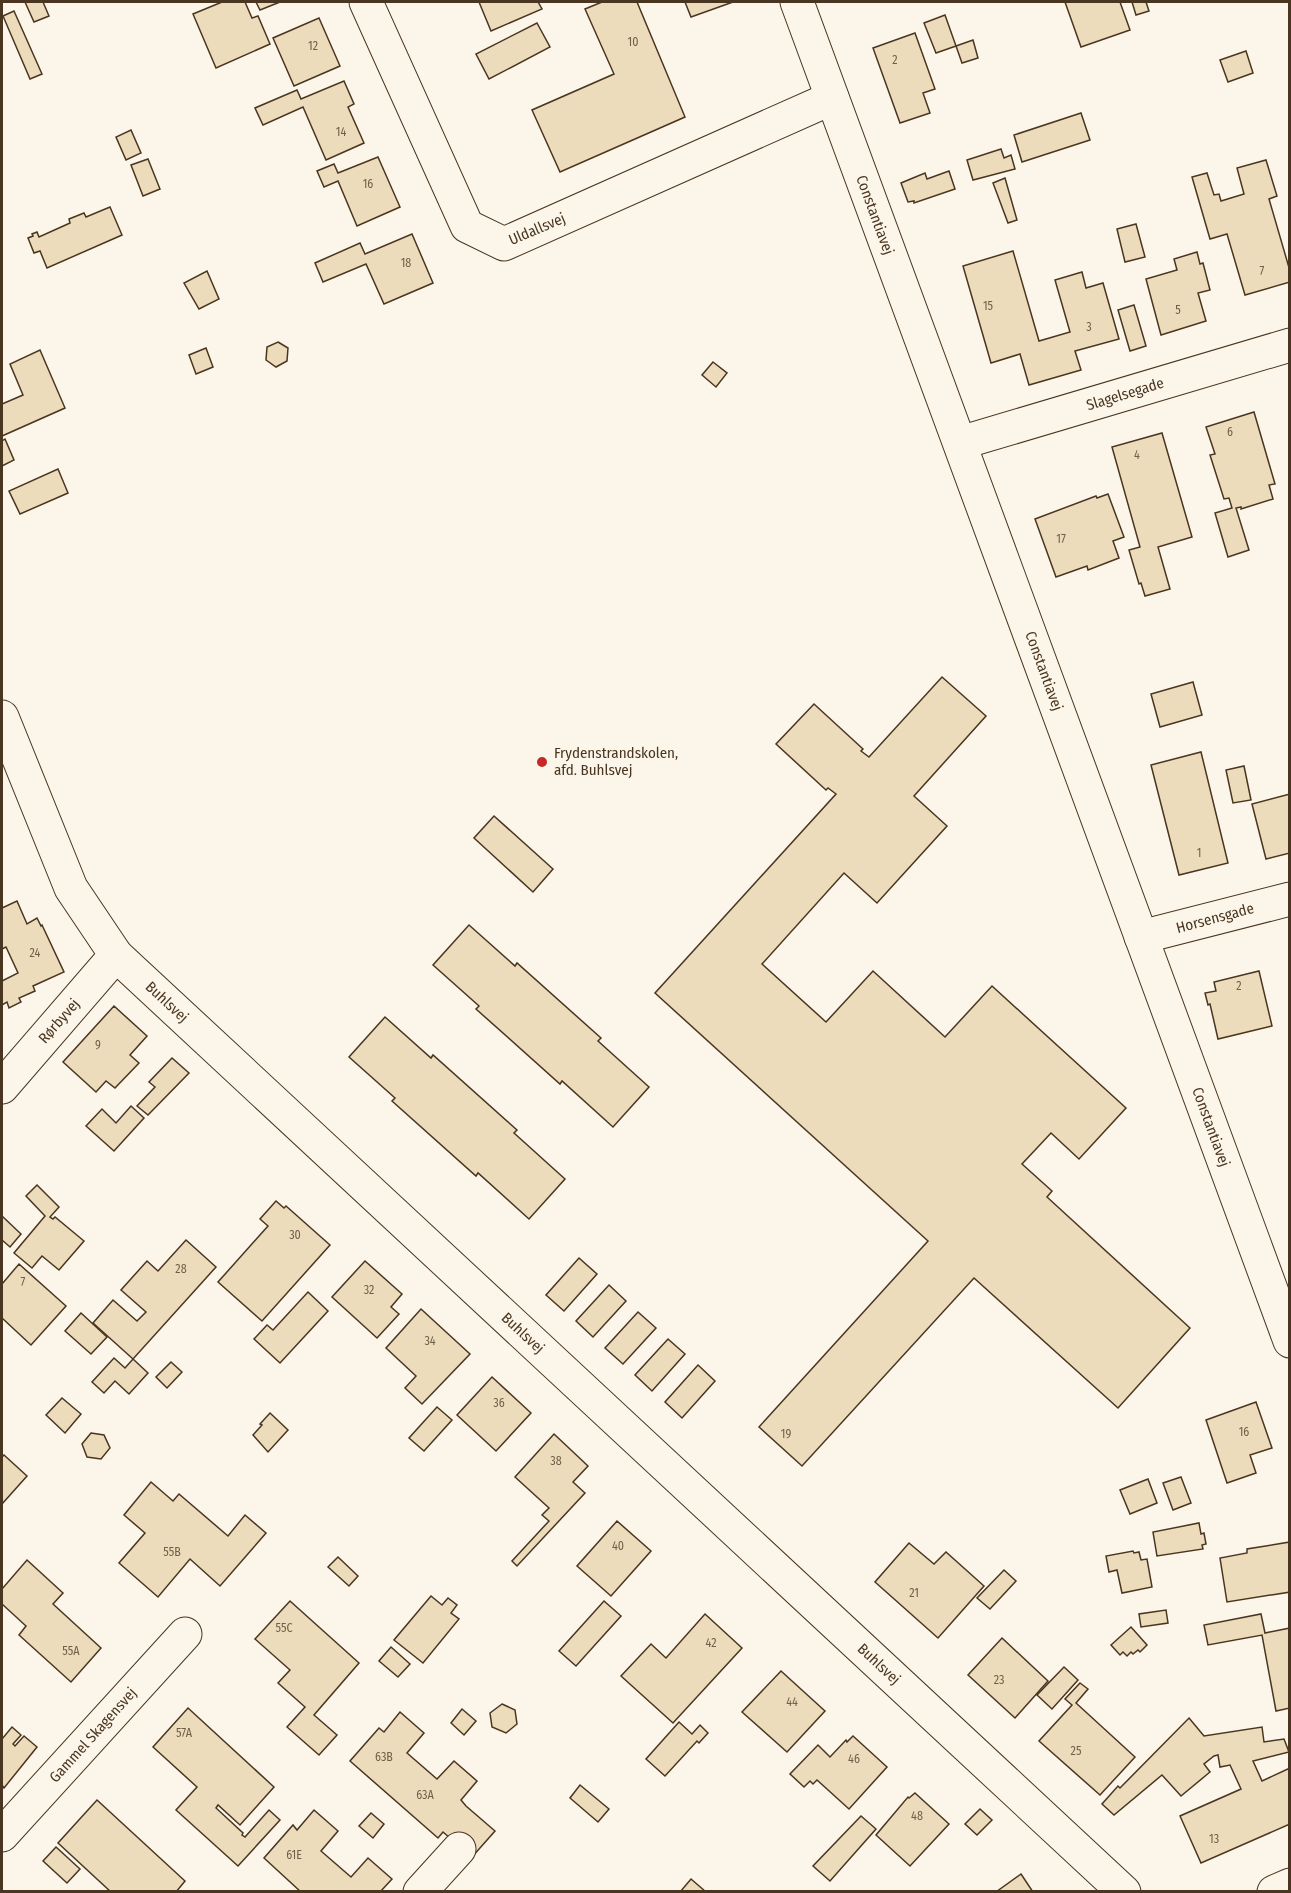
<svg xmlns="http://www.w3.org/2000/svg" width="1291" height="1893" viewBox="0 0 1291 1893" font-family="'Fira Sans Condensed',sans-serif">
<rect width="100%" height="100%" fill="#fbf6e9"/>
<g fill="#ecdcbc" stroke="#4a3520" stroke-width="1.5">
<polygon points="25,2 43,2 49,16 34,22"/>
<polygon points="222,2 245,2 252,18 258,16 270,44 216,68 193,14"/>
<polygon points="256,2 280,2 260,10"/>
<polygon points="479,2 538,2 542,9 491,31"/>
<polygon points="602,2 637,2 685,117 560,172 532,110 614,74 585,9"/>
<polygon points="685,2 733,2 691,17"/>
<polygon points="1065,2 1120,2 1130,30 1081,47"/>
<polygon points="1132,2 1146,2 1149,11 1136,15"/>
<polygon points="14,11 42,74 30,79 3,16"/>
<polygon points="945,15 956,46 936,53 924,23"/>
<polygon points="319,18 340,66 294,86 273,38"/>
<polygon points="537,23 550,47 489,79 476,54"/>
<polygon points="915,33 935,89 923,93 930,113 900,123 873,48"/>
<polygon points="973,40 978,58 962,63 956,46"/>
<polygon points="1246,51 1253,73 1228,82 1220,60"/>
<polygon points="344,81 354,104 348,107 364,143 326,160 303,107 263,125 255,108 297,90 301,99"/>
<polygon points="1081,113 1090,140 1022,162 1014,135"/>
<polygon points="131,130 141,153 126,160 116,137"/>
<polygon points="1001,149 1004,158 1011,155 1015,169 973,180 967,160"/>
<polygon points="378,157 400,207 357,226 338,181 324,187 317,171 334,164 338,173"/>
<polygon points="148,159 160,189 143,196 131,165"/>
<polygon points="1266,160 1277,196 1269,199 1290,271 1290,282 1245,295 1227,234 1210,239 1192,177 1207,173 1214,195 1219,194 1221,201 1244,194 1237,168"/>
<polygon points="949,171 955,189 914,203 914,201 908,202 901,183 925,173 927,179"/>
<polygon points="1005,178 1017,220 1008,223 993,183"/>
<polygon points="110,207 122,235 47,268 40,251 34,253 28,238 33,236 32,234 37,232 39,237 70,223 69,219 84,213 86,217"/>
<polygon points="1136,224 1145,257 1125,262 1117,229"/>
<polygon points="412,234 433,283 384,304 366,264 323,282 315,263 360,243 365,254"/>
<polygon points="1013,251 1039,341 1070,332 1055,280 1082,272 1086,288 1103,283 1119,339 1075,351 1081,370 1029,385 1020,354 991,363 963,266"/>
<polygon points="1197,252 1200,264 1203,263 1210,290 1198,293 1206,321 1161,335 1146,279 1177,270 1174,259"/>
<polygon points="207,271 219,299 199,309 184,283"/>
<polygon points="1134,305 1146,346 1130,351 1118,310"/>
<polygon points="278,342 288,348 287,361 276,367 266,360 267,347"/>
<polygon points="206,348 213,367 196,374 189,355"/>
<polygon points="40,350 65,408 2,436 2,404 23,395 10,364"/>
<polygon points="713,362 727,373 716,387 702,375"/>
<polygon points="1254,412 1275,484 1269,485 1273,499 1241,509 1241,507 1236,508 1249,550 1228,557 1215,513 1232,508 1229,498 1224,499 1210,455 1215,454 1206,427"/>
<polygon points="1162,433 1192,537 1158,547 1170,589 1145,596 1141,583 1139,584 1129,550 1140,547 1112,447"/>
<polygon points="5,439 14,460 2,466 2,441"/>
<polygon points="58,469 68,493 20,514 9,491"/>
<polygon points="1108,494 1124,537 1113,541 1119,558 1088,570 1087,566 1056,577 1035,519 1096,496 1097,498"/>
<polygon points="942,677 986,716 914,796 947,826 877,903 844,873 762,964 826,1022 873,971 945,1037 992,986 1126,1108 1079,1159 1051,1133 1022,1164 1052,1191 1047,1197 1190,1328 1118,1408 974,1278 802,1466 759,1427 928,1241 655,993 836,794 828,788 826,790 776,744 814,704 863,749 861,751 869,757"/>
<polygon points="1193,682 1202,715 1160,727 1151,694"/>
<polygon points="1201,752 1228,863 1179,875 1151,765"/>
<polygon points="1244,766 1251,800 1233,803 1226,770"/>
<polygon points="1290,794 1290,853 1266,859 1252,804"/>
<polygon points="494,816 553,869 533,892 474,838"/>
<polygon points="17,901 27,924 37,918 41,926 42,925 64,972 33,986 35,991 19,998 21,1002 9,1008 7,1002 2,1005 2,981 18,973 6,947 2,949 2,908"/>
<polygon points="469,925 515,966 517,963 601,1038 598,1041 649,1087 613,1127 562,1081 560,1084 476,1009 479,1006 433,965"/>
<polygon points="1259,971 1272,1026 1218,1039 1210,1004 1208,1005 1205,993 1216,991 1214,982"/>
<polygon points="114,1006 147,1036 130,1055 139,1063 115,1088 106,1081 96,1092 63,1062"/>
<polygon points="385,1017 431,1058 433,1055 517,1130 514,1133 565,1179 529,1219 478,1173 476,1176 392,1101 395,1098 349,1057"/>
<polygon points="172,1058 189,1073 148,1115 137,1106 155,1087 149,1082"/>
<polygon points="131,1106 144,1118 114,1151 86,1126 102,1109 116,1123"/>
<polygon points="37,1185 59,1207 50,1217 53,1219 55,1217 84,1241 59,1270 42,1256 32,1268 14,1253 45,1216 26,1196"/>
<polygon points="276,1201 284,1208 286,1206 330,1245 262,1321 218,1282 268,1226 260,1219"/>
<polygon points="2,1216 21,1234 10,1247 2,1240"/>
<polygon points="186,1240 216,1267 133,1359 93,1323 113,1300 137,1321 146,1312 121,1290 147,1261 158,1271"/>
<polygon points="579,1258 597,1274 564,1311 546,1295"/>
<polygon points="365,1261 402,1294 391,1307 399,1314 377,1338 332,1297"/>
<polygon points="19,1264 66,1306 31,1345 2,1318 2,1284"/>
<polygon points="609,1285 626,1301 593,1337 576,1321"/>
<polygon points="308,1292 328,1311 280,1363 254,1339 267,1325 273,1330"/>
<polygon points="421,1309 470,1354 422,1404 405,1388 416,1376 386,1348"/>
<polygon points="638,1312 656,1328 623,1364 605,1348"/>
<polygon points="81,1313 107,1337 91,1354 65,1331"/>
<polygon points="668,1339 685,1354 652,1391 635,1375"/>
<polygon points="114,1358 125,1368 133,1359 148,1373 129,1394 115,1381 104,1393 92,1382"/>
<polygon points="171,1362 182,1372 167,1388 156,1377"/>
<polygon points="698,1365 715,1381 682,1418 665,1402"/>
<polygon points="492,1377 531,1413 496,1451 457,1415"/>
<polygon points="62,1398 81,1414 65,1433 46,1415"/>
<polygon points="1256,1402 1272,1448 1250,1455 1256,1473 1227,1483 1206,1420"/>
<polygon points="437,1407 452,1420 424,1451 409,1438"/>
<polygon points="270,1413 288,1430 268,1452 253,1435 262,1425 260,1424"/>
<polygon points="91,1433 104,1435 110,1448 101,1459 87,1457 82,1444"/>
<polygon points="554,1434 588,1466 573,1482 585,1493 517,1566 512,1561 549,1521 542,1515 549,1508 515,1477"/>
<polygon points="4,1455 27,1476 2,1504 2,1457"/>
<polygon points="1181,1477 1191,1503 1173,1510 1163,1483"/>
<polygon points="1148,1479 1157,1503 1130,1514 1120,1490"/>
<polygon points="151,1482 173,1501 179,1494 228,1536 245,1515 266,1533 220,1586 190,1559 158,1597 119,1563 145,1533 124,1515"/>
<polygon points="617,1521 651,1551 611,1596 577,1566"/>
<polygon points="1199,1523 1201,1534 1204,1533 1206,1544 1202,1545 1203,1549 1157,1556 1153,1532"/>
<polygon points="1290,1542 1290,1592 1227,1602 1220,1558 1247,1553 1247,1549"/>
<polygon points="909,1543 934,1564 946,1552 984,1586 938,1638 875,1582"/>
<polygon points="1133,1551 1134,1553 1139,1552 1141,1560 1147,1559 1152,1587 1122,1593 1117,1570 1109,1572 1106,1556"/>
<polygon points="338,1557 358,1576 349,1586 328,1567"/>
<polygon points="27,1560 63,1593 53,1604 101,1648 71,1682 19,1635 26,1626 2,1604 2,1589"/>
<polygon points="1004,1570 1016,1581 990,1609 977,1598"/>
<polygon points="431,1596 442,1605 448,1598 457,1605 451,1613 459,1619 423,1663 394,1640"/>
<polygon points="290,1601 359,1663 314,1715 337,1735 319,1755 287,1727 305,1707 278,1683 290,1670 255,1639"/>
<polygon points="604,1601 621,1616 576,1666 559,1651"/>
<polygon points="1166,1610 1168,1623 1141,1627 1139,1614"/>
<polygon points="705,1614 742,1648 673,1723 621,1676 651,1644 666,1658"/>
<polygon points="1261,1614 1265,1633 1290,1628 1290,1708 1276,1711 1262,1635 1208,1645 1204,1625"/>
<polygon points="1131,1627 1147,1645 1140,1652 1138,1650 1133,1654 1131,1652 1127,1656 1123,1652 1120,1655 1111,1645"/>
<polygon points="1002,1638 1048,1681 1015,1718 968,1675"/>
<polygon points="391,1647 410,1664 398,1677 379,1661"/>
<polygon points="1064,1667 1078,1680 1052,1709 1037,1695"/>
<polygon points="781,1671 825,1711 787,1752 742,1712"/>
<polygon points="1080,1683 1088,1689 1076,1703 1135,1757 1100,1795 1039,1741 1072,1705 1065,1699"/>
<polygon points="502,1704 515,1710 517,1724 506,1733 492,1727 490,1713"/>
<polygon points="188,1708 274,1787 240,1825 218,1805 216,1808 243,1833 242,1835 245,1837 269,1810 280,1820 238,1866 176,1810 197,1787 153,1747"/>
<polygon points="462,1709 476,1721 464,1735 451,1723"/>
<polygon points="400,1712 424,1733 407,1753 437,1779 454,1761 477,1781 461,1800 466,1806 495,1831 472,1857 443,1832 438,1838 350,1761 379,1728 384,1732"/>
<polygon points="1189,1718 1204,1736 1262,1727 1264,1742 1284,1739 1289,1752 1253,1761 1262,1781 1290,1768 1290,1824 1201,1863 1180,1816 1241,1789 1230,1765 1220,1767 1218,1755 1214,1756 1204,1764 1210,1772 1181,1796 1162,1775 1114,1815 1102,1804 1118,1786 1120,1788"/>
<polygon points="679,1722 692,1734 700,1725 708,1733 699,1743 697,1741 665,1776 646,1759"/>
<polygon points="12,1727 21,1735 13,1744 15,1746 24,1736 37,1747 4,1788 2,1785 2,1739"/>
<polygon points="853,1736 887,1767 849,1809 817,1780 813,1784 810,1781 804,1787 790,1774 818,1745 830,1757 846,1740 847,1742"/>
<polygon points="580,1785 609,1809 598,1822 570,1798"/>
<polygon points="915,1793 949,1824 910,1866 876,1835 908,1797 909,1798"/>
<polygon points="97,1800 185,1881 176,1892 111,1892 58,1843"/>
<polygon points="980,1809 992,1820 977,1835 965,1824"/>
<polygon points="314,1810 338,1831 321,1851 351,1877 368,1858 392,1879 380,1892 301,1892 264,1858 293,1825 297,1830"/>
<polygon points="371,1813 384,1824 373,1838 359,1826"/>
<polygon points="861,1816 876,1829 830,1881 813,1866"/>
<polygon points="56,1847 80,1869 67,1883 43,1861"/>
<polygon points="1021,1874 1033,1892 996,1892"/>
<polygon points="691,1879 706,1892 680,1892"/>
</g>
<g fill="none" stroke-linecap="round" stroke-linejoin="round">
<defs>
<g id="street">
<polyline points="366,2 467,226 504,244 832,98"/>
<polyline points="960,443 1290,345"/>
<polyline points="2,717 71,888 116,955 1124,1892"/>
<polyline points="1141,937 1290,899"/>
<polyline points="2,1087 116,955"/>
<polyline points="2,1835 185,1634"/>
<polyline points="420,1892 459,1849"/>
</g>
<g id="secondary">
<polyline points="797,2 1290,1341"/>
<polyline points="1274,1892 1290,1885"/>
</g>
</defs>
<use href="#street" stroke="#4a3520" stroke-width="35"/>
<use href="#secondary" stroke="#4a3520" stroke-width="35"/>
<use href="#street" stroke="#fbf6e9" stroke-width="33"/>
<use href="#secondary" stroke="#fbf6e9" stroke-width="33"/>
</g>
<circle fill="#c62828" stroke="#fbf6e9" stroke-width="2" cx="542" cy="762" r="6"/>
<g text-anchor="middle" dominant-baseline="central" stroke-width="4.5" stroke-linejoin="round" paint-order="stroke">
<g font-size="12" fill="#725f47">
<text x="633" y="42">10</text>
<text x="313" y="46">12</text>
<text x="895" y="60">2</text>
<text x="341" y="132">14</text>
<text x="368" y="184">16</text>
<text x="406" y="263">18</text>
<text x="1262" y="271">7</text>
<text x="988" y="306">15</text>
<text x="1178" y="310">5</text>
<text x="1089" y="327">3</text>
<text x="1230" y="432">6</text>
<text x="1137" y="455">4</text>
<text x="1061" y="539">17</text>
<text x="1199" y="853">1</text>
<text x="35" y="953">24</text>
<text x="1239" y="986">2</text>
<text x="98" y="1045">9</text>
<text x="295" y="1235">30</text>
<text x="181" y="1269">28</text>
<text x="23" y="1282">7</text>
<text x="369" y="1290">32</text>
<text x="430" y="1341">34</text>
<text x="499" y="1403">36</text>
<text x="1244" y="1432">16</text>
<text x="786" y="1434">19</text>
<text x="556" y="1461">38</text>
<text x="618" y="1546">40</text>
<text x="172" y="1552">55B</text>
<text x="914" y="1593">21</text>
<text x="284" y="1628">55C</text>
<text x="711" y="1643">42</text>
<text x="71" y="1651">55A</text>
<text x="999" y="1680">23</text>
<text x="792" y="1702">44</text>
<text x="184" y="1733">57A</text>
<text x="1076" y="1751">25</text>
<text x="384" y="1757">63B</text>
<text x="854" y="1759">46</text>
<text x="425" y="1795">63A</text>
<text x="917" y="1816">48</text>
<text x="1214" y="1839">13</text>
<text x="294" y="1855">61E</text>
</g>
<g font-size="15" fill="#4a3520" stroke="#fbf6e9">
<text transform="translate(875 215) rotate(70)">Constantiavej</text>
<text transform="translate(537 229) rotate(-23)">Uldallsvej</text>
<text transform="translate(1125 394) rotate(-17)">Slagelsegade</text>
<text transform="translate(1044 671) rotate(70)">Constantiavej</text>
<text transform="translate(1215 918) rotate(-15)">Horsensgade</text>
<text transform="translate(167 1002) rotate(43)">Buhlsvej</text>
<text transform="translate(59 1021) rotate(-49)">Rørbyvej</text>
<text transform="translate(1211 1127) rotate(70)">Constantiavej</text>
<text transform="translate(523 1333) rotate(43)">Buhlsvej</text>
<text transform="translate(879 1664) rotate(43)">Buhlsvej</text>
<text transform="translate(93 1735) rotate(-48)">Gammel Skagensvej</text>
</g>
<g font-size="15" fill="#4a3520" stroke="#fbf6e9" text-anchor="start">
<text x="554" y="753">Frydenstrandskolen,<tspan x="554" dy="17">afd. Buhlsvej</tspan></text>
</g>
</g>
<rect width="1291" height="1893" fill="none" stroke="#4a3520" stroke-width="6"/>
</svg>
